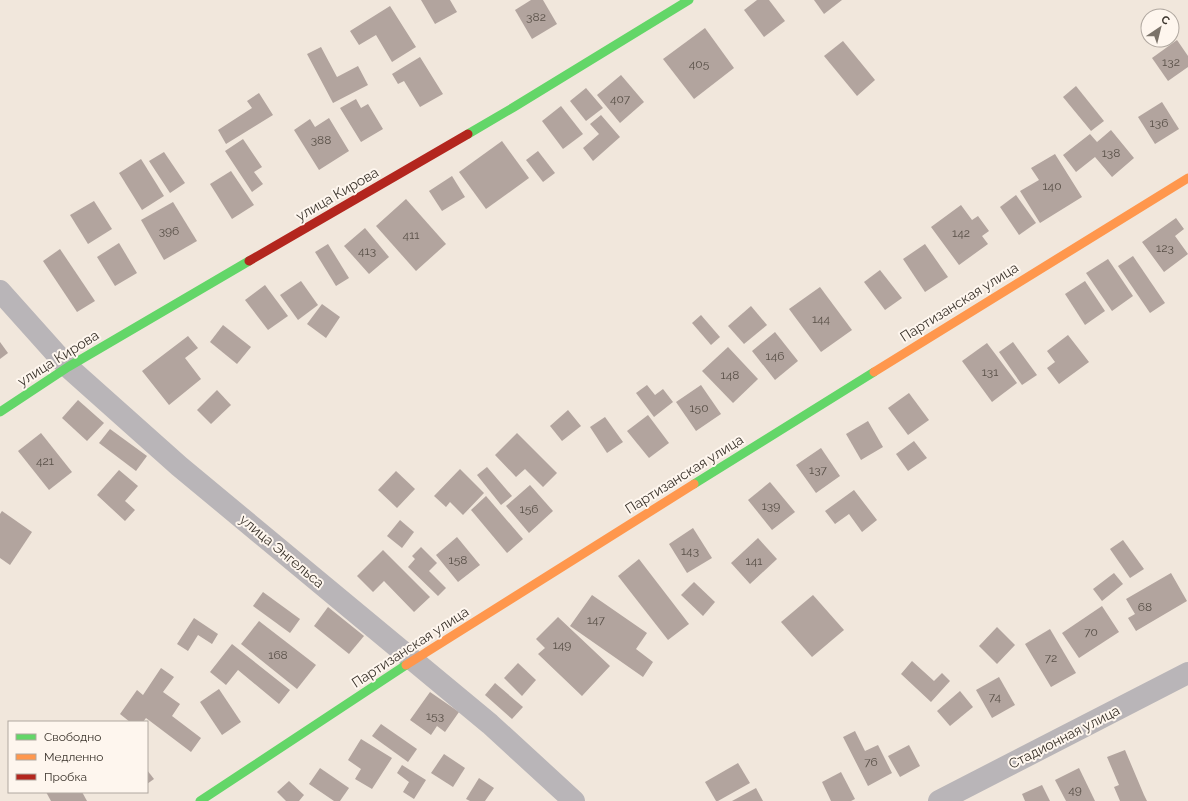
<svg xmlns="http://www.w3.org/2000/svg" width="1188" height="801" viewBox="0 0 1188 801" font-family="Raleway,sans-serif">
<rect width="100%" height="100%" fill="#f1e7dc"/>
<g fill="#b2a49e">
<polygon points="421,0 450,0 457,12 435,24"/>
<polygon points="531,0 543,0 557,24 532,39 515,10"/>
<polygon points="757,0 769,0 785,21 764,37 744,10"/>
<polygon points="814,0 842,0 824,14"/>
<polygon points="390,6 416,47 392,62 376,35 359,45 350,31"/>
<polygon points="705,28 734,68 694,99 663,59"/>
<polygon points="1177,40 1188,56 1188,67 1168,81 1152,58"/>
<polygon points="843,41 875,80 857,96 824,56"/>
<polygon points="321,47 337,77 358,66 368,85 333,103 307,54"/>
<polygon points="420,57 443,94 420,107 404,81 398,84 392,74"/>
<polygon points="621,75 644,102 620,123 597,95"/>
<polygon points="1076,86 1104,121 1091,131 1063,97"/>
<polygon points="586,88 603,108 586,121 570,101"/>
<polygon points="259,93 273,115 226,144 218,130 252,108 247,101"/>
<polygon points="356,99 361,108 368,104 383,129 361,142 340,108"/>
<polygon points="1162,102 1179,129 1155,144 1138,117"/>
<polygon points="561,106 583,134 563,149 542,121"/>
<polygon points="601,115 620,137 593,161 583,148 599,134 590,124"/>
<polygon points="329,118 349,151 319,170 294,130 310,119 315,127"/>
<polygon points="1111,130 1134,158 1112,177 1095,157 1076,172 1063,155 1090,134 1097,142"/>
<polygon points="243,139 262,167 254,172 263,184 252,192 225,151"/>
<polygon points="502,141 529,178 486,209 459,172"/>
<polygon points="538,151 555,173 543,182 526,160"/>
<polygon points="164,152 185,183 170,193 149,161"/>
<polygon points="1055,154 1082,197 1040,223 1020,191 1039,180 1031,168"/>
<polygon points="141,159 164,196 142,210 119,173"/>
<polygon points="231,171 254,205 232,219 210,184"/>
<polygon points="452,176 465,197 442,211 429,191"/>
<polygon points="1016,195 1036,223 1019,235 1000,207"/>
<polygon points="406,199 446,244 416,271 376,226"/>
<polygon points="94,201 112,229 88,244 70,215"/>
<polygon points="173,202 197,241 164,260 141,220"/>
<polygon points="961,205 972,220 978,216 989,231 982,236 988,244 959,265 931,227"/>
<polygon points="1176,218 1184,229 1175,236 1188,254 1164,272 1142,242"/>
<polygon points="365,228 389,257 369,274 344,246"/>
<polygon points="119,243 137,273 115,286 97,257"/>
<polygon points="328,244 349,278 336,286 315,252"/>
<polygon points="925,244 948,277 925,292 903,259"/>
<polygon points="60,249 95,301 77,312 43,261"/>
<polygon points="1133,256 1165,303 1150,313 1118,266"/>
<polygon points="1108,259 1133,296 1112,311 1086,273"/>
<polygon points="880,270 902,298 885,310 864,282"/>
<polygon points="301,281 318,305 298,320 280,295"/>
<polygon points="1085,281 1105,311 1085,325 1065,294"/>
<polygon points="265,285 288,316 268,330 245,300"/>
<polygon points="820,287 852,330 821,352 789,309"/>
<polygon points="322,304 340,317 326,338 307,324"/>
<polygon points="751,306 767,325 744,344 728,326"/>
<polygon points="701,315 720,337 711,345 692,323"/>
<polygon points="223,325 251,347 237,364 210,342"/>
<polygon points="775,332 798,361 775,380 752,351"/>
<polygon points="1068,335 1089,362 1059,384 1047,368 1055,362 1047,351"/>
<polygon points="188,336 198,348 185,358 201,379 169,405 142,371"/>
<polygon points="0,342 8,353 0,359"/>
<polygon points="1013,342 1037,375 1022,385 999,352"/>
<polygon points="987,343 1017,383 992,402 962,361"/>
<polygon points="728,347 758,379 733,403 702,371"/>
<polygon points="647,385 655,395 663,389 673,402 654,417 636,393"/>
<polygon points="701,385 721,414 696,431 676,402"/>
<polygon points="217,390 231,405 211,424 197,410"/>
<polygon points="909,393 929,420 908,435 888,408"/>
<polygon points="78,400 104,423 87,441 62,418"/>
<polygon points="568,410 581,426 562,441 550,426"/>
<polygon points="648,415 669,443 649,458 627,431"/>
<polygon points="605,417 623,442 607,453 590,427"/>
<polygon points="868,421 883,447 861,460 846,434"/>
<polygon points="110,429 147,456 136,471 99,443"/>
<polygon points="41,433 72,472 49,490 18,451"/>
<polygon points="517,433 557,473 543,487 525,469 516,477 495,455"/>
<polygon points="914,441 927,458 908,471 896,454"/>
<polygon points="821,448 840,476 816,493 796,465"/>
<polygon points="487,467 512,496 501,505 477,475"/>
<polygon points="460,469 484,493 463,515 450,502 446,507 434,496"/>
<polygon points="119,470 138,486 125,501 135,510 125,521 97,495"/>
<polygon points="396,471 415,489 397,508 378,490"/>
<polygon points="770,482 795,512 772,530 748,500"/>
<polygon points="530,485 553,511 529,533 506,506"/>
<polygon points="854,490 877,520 862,532 849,514 835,524 825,511"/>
<polygon points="486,496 523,539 507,553 471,510"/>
<polygon points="2,511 32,532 10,565 0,558 0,514"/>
<polygon points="400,520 414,532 402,548 387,536"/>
<polygon points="693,528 712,558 687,573 669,544"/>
<polygon points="457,537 480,565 458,582 436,555"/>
<polygon points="758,538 777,559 750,584 731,563"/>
<polygon points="1123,540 1144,569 1130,578 1110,549"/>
<polygon points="421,547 437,563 429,571 446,588 438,596 408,567 415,559 412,556"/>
<polygon points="383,550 430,597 414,612 384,581 373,592 357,576"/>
<polygon points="639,559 689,624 668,640 618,576"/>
<polygon points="1114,573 1123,584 1102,601 1093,589"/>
<polygon points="1171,573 1187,601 1136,631 1128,618 1135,614 1126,599"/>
<polygon points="694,582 715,602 703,616 681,595"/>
<polygon points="263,592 300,619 290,633 253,606"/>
<polygon points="592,595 647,633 636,649 653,662 643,677 570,626"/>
<polygon points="813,595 844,630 812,657 781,622"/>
<polygon points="1102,606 1119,632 1079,658 1062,633"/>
<polygon points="328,607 364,636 349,654 314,626"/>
<polygon points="558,617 610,666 582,696 538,654 545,648 536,639"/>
<polygon points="194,618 218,634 212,644 198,635 188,651 177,644"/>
<polygon points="259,621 316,665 297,689 241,644"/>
<polygon points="997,627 1015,645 997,664 979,646"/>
<polygon points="1050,629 1076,673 1051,687 1025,644"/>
<polygon points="232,644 290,690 279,704 238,670 226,685 210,672"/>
<polygon points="912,661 934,681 942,673 950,681 931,702 901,674"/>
<polygon points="518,663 536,680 522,696 504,678"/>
<polygon points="161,668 174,677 163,692 180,704 172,716 201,738 191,752 146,718 143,722 130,722 120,714 137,690 143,695"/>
<polygon points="999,677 1015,705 992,718 976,690"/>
<polygon points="495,683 523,707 512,719 485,695"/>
<polygon points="219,689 241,722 222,735 200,702"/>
<polygon points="960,691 973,707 950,726 937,711"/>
<polygon points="430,692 459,712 445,732 437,726 431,735 410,720"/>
<polygon points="381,724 417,749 408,762 372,736"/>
<polygon points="855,731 865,751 878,745 892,773 868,786 843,737"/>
<polygon points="361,739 392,758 372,789 355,779 361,769 348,760"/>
<polygon points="909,745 920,766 900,777 888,756"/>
<polygon points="1125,750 1144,795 1147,801 1120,801 1114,787 1119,785 1107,757"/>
<polygon points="444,754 465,768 453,787 431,773"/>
<polygon points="738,763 750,783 718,801 716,801 705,782"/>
<polygon points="402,765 426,780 414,799 403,792 409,782 397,773"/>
<polygon points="320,768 349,788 340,801 334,801 309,784"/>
<polygon points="1079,768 1095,801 1066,801 1055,780"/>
<polygon points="147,770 154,779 147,784"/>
<polygon points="841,772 855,799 851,801 831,801 822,782"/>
<polygon points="479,778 494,788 485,801 470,801 466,799"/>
<polygon points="289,781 304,795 299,801 286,801 277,792"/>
<polygon points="1042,785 1050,801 1025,801 1022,794"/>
<polygon points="756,788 763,801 732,801"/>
<polygon points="46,792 82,792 87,801 51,801"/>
</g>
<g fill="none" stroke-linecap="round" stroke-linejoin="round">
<g stroke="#b9b5b8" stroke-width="22">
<polyline points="0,291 68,367 179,466 490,724 574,801"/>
<polyline points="939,801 1188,673"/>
</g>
<g stroke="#63d668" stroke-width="9">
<polyline points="468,134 514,107 689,0"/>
<polyline points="0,412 68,367 249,261"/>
<polyline points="694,484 874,372"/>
<polyline points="200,801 406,665"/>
</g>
<g stroke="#ff974d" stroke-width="9">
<polyline points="874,372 1188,178"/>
<polyline points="406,665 694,484"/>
</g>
<polyline stroke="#b3261e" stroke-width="9" points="249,261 468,134"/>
</g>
<g text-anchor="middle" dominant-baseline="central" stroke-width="4" stroke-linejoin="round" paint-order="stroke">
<g font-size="12" fill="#595048">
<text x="536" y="17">382</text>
<text x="1171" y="62">132</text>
<text x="699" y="64">405</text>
<text x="620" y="99">407</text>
<text x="1159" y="123">136</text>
<text x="321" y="140">388</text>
<text x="1111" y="153">138</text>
<text x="1052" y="186">140</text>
<text x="169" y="231">396</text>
<text x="961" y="233">142</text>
<text x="411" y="235">411</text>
<text x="1165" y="248">123</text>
<text x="367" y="251">413</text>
<text x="821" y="319">144</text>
<text x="775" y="356">146</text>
<text x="990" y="372">131</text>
<text x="730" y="375">148</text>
<text x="699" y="408">150</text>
<text x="45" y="461">421</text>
<text x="818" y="470">137</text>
<text x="771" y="506">139</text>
<text x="529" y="509">156</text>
<text x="690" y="551">143</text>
<text x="458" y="560">158</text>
<text x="754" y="561">141</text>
<text x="1145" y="607">68</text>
<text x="596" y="620">147</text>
<text x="1091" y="632">70</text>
<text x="562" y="645">149</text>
<text x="278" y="655">168</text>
<text x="1051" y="658">72</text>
<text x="995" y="697">74</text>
<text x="435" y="716">153</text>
<text x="871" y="762">76</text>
<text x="1075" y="790">49</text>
</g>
<g font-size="14" fill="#3b342c" stroke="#fef6ee">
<text transform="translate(337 194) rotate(-30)">улица Кирова</text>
<text transform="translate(959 302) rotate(-32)">Партизанская улица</text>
<text transform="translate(58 358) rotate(-32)">улица Кирова</text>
<text transform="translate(684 474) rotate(-32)">Партизанская улица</text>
<text transform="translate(282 551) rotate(40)">улица Энгельса</text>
<text transform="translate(410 647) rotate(-33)">Партизанская улица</text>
<text transform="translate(1064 737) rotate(-27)">Стадионная улица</text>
</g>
</g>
<rect x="8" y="721" width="140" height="72" fill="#fef6ee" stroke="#b0a8a0"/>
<rect x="16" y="734" width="20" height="6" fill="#63d668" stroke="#b0a8a0"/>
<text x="44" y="741" font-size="12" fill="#3b342c">Свободно</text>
<rect x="16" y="754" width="20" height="6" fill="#ff974d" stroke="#b0a8a0"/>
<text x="44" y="761" font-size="12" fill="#3b342c">Медленно</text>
<rect x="16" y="774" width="20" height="6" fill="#b3261e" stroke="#b0a8a0"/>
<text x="44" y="781" font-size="12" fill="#3b342c">Пробка</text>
<g transform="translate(1160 28) rotate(35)"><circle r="19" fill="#fef6ee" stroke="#b0a8a0"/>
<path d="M0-3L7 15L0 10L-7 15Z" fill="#7b736a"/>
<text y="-6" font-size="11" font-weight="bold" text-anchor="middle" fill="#3b342c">С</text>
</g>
</svg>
